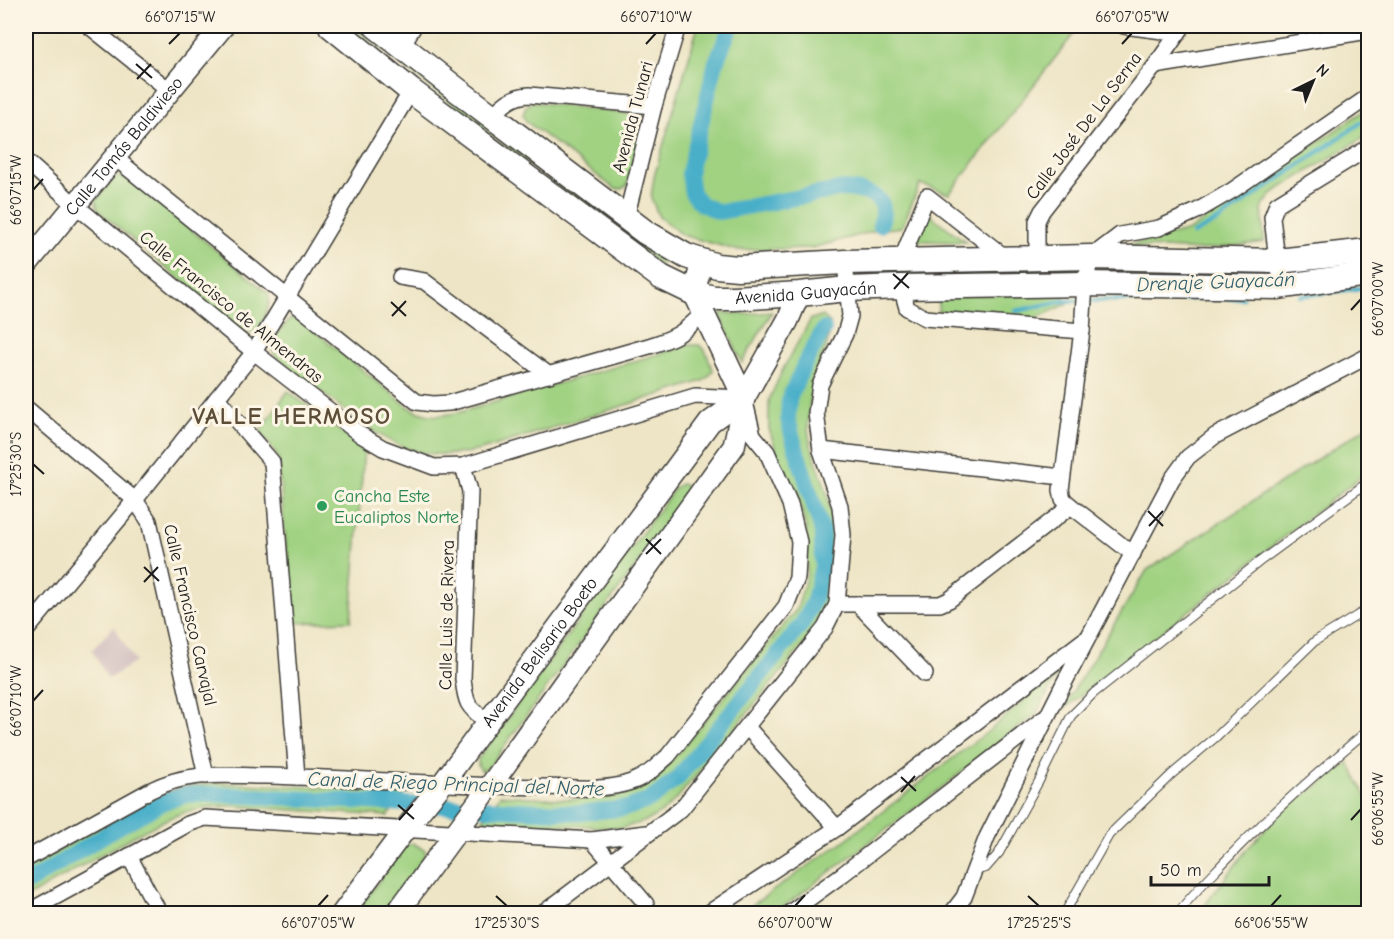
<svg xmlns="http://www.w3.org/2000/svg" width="1394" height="939" viewBox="0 0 1394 939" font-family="'Comic Neue',sans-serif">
<rect width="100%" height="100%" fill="#fcf5e5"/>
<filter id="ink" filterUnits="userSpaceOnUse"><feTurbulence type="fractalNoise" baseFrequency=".0167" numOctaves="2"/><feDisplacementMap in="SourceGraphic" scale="12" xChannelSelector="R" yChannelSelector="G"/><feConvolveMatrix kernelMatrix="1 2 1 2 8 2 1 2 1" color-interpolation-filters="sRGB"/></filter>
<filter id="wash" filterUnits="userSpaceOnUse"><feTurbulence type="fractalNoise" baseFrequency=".008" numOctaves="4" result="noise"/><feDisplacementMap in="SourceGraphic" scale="24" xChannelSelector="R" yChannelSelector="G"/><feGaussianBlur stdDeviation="1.35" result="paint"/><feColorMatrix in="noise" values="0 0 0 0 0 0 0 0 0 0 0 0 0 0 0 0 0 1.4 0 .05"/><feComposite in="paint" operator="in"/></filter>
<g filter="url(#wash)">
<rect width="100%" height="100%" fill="#eee5c6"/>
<polygon fill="#d2bfbf" points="114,626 135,662 108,679 92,650"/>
<g fill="#a0d282" stroke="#5e774f" stroke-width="1.5">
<polygon points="351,26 359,26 665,260 660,265"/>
<polygon points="698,26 1080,26 949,194 920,184 902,227 878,230 812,248 736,250 682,235 659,217 651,198 654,177"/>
<polygon points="533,102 636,115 641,118 643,122 627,186 621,189 615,189 527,122 523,115 526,106"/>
<polygon points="1368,108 1368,135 1274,192 1262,207 1264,242 1201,250 1125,246 1190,230"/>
<path d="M118 176 128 178 268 293C272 302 263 327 253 332 248 334 244 332 239 330L100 212 97 208 96 200 113 179Z"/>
<polygon points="929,214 966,242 918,241"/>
<polygon points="1101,269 1256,270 1256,276 1101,274"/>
<polygon points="939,295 1063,295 1067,304 1034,319 1011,320 938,311"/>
<polygon points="772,312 742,363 719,313 747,314"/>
<path d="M823 316 830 323C831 339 824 351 819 366 813 385 808 404 808 424 808 450 824 474 828 499 835 529 837 578 827 608 824 616 818 624 814 632L679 796 664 811 646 821 622 828 482 821 500 795C539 797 606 806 640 788 647 785 653 780 660 775L797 609 807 574 806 528 797 494 780 462 769 429V400L783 369 811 319Z"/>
<path d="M295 318 302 321 407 406C428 418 437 417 461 412L689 345H699L705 350 713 370 709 376 703 381 481 450C418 464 391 445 342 408 320 391 298 374 276 357 265 344 280 330 290 319Z"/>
<polygon points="288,391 364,450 351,621 293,623 278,457 260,431"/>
<polygon points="1368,426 1368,471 1061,711 1147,570"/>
<polygon points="680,484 685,485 688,489 687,496 489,767 482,771 478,766 478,759 675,488"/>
<polygon points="1062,666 1036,714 931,796 775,913 741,913 841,843 990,730"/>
<polygon points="1349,763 1368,800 1368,913 1199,913 1248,848 1284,810"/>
<polygon points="217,783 406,791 388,816 230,806 205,808 182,813 163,821 134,836 26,898 26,870 78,838 154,797 181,787"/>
<polygon points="412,843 425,850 425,856 382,913 355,914 404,846"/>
</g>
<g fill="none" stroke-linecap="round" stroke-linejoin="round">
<g stroke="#4aafc9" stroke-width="4.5">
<polyline points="1193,234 1219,220 1368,118"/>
<polyline points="1300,296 1368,287"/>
<polyline points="1016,311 1063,301 1243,298"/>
</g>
<g stroke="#4aafc9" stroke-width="16">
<path d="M731 26 716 62 689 173 692 193 701 204 719 212 844 189C867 191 892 195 880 225"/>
<polyline points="26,884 111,831 166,801 186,795 212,794 580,813 627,808 650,800 677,779 802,624 814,600 822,567 822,531 793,439 788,419 789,399 805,363 824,329"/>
</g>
</g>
</g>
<g filter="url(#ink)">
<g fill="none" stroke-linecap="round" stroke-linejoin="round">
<defs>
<g id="lane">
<polyline points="975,871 986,868 999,853 1039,781 1071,716 1094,693 1259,562 1368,482"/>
<polyline points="1064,914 1109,835 1172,774 1216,737 1315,641 1368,609"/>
<path d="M1177 914C1192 894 1210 877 1227 859 1271 813 1319 771 1368 730"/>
</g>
<g id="street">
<polyline points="89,26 169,90"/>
<polyline points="1124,26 1178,33"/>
<polyline points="401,47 414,26"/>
<polyline points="1155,66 1368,31"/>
<path d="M492 116C504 104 512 96 529 95L654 106"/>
<path d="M114 157 417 402 433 404 449 403 649 346C675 338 684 333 703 313"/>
<path d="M26 161 75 205 254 352 361 435 383 448 434 467 463 466 695 396 744 398 753 435 767 452 790 504 799 542 797 578 786 606 668 756C657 766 646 777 631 782 603 792 570 787 541 787 449 786 358 778 267 776 225 776 191 770 151 790L26 859"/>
<polyline points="626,218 654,106 678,26"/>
<polyline points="1037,258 1037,221 1042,211 1155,66 1183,26"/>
<polyline points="901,261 927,196 1006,258"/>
<polyline points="1278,269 1272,217 1277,204 1368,148"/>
<polyline points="400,277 424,281 549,375"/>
<polyline points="901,287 907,308 925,318 1082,331"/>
<polyline points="217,398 272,462 297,777"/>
<polyline points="26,408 135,500 149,521 206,776"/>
<polyline points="821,450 1062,477"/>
<path d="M463 466 470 491 463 679C466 705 467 705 487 722"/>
<polyline points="1133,554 1071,506 1063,499 1061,490 1082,331 1085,284 1091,257 1120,235 1159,228 1197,211 1233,190 1368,97"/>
<polyline points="837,604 940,604 949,600 1071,506"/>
<polyline points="858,604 925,674"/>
<polyline points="26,631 135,500 254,352 411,91"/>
<polyline points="747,727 837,828"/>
<polyline points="592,840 646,904"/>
<polyline points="129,856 160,914"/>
<polyline points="26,913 188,824 205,818 592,840 646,833"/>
<polyline points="542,914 681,809 825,628 837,604 843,535 840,506 821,450 816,413 820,385 845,334 850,316 845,262"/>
<polyline points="707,914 837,828 1084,640"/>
<polyline points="788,914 843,874 1043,719"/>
<polyline points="951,914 964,897 987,837 1062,687 1172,479 1188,457 1215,436 1368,356"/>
</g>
<g id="secondary">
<polyline points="702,261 694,293 744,398"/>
<path id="s1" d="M26 265 223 26"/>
<path id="s2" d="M342 914 406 828 442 784 710 422 744 398"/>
<polyline points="396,914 490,786 734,446 744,398 788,320 799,294"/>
</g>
<g id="primary">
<path id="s3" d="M331 26 411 91 661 277 694 293 714 298H734L799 294 848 289 901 287 1085 284 1279 287 1368 274"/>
<polyline points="376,26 456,89 645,232 686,256 717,266 738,268 845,262 1091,257 1278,261 1368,251"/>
</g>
</defs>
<use href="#lane" stroke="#3c3a36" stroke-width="10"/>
<use href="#street" stroke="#3c3a36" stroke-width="18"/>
<use href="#secondary" stroke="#3c3a36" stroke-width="24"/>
<use href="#primary" stroke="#3c3a36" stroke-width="27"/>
<use href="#lane" stroke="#fff" stroke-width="8"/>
<use href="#street" stroke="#fff" stroke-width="15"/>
<use href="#secondary" stroke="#fff" stroke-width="21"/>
<use href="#primary" stroke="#fff" stroke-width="24"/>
</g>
</g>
<path fill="none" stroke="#1c1c1c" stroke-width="2" d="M169 44 180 33M646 44 656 33M1122 44 1132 33M136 64 152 78M137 79 151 64M33 190 43 179M893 274 909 288M894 289 908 273M391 302 406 316M1351 310 1361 299M392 316 406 301M33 464 44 474M1148 511 1163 526M1149 526 1163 511M646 539 661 554M646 554 661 539M144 567 159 581M144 582 158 567M33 701 43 690M901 777 916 791M901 792 915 776M398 805 414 819M399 820 413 804M1351 820 1361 809M496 896 507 906M1028 896 1039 906M318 906 328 895M795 906 805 895M1271 906 1281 895"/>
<circle fill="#2e9e5b" stroke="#fcf5e5" stroke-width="2" cx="322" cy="506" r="6"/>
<g text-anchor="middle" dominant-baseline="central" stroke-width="6" stroke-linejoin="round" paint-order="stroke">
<g font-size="18" fill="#1c1c1c" stroke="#fcf5e5">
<text transform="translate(633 117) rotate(-75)">Avenida Tunari</text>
<text transform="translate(1084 126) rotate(-53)">Calle José De La Serna</text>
<text stroke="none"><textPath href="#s1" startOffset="154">Calle Tomás Baldivieso</textPath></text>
<text stroke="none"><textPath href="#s3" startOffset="564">Avenida Guayacán</textPath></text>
<text transform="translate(231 307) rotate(39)">Calle Francisco de Almendras</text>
<text transform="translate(190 615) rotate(77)">Calle Francisco Carvajal</text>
<text transform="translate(447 615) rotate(-89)">Calle Luis de Rivera</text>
<text stroke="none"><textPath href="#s2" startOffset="328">Avenida Belisario Boeto</textPath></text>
</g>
<g font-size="18" fill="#27864d" stroke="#fcf5e5" text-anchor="start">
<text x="334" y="496">Cancha Este<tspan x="334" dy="21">Eucaliptos Norte</tspan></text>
</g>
<g font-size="20" font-style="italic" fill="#315e6a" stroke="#fcf5e5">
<text transform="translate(1216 282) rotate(-2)">Drenaje Guayacán</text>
<text transform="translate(456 784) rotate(2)">Canal de Riego Principal del Norte</text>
</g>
<g font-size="24" font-weight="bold" letter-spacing="1.5" fill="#5c4d39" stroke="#fcf5e5">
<text x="292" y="416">VALLE HERMOSO</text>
</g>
</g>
<rect width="1394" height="939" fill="none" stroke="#fcf5e5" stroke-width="66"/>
<g transform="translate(1313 81) rotate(43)" stroke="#fcf5e5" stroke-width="4.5" paint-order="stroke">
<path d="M0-4.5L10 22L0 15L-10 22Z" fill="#1c1c1c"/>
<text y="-9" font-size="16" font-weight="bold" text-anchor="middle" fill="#1c1c1c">N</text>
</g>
<path d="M1151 876v9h118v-9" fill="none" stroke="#1c1c1c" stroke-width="3"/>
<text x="1160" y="876" font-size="18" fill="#1c1c1c" stroke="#fcf5e5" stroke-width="4.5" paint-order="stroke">50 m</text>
<rect x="33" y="33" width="1328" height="873" fill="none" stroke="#1c1c1c" stroke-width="2"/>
<g font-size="15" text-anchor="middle" fill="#1c1c1c">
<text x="180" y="22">66°07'15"W</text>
<text x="656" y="22">66°07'10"W</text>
<text x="1132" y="22">66°07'05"W</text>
<text transform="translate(16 190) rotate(-90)" y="5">66°07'15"W</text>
<text transform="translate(1378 299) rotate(-90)" y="5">66°07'00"W</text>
<text transform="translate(16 464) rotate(-90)" y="5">17°25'30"S</text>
<text transform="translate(16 701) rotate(-90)" y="5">66°07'10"W</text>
<text transform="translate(1378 809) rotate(-90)" y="5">66°06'55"W</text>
<text x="318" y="928">66°07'05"W</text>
<text x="507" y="928">17°25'30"S</text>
<text x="795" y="928">66°07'00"W</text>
<text x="1039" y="928">17°25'25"S</text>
<text x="1271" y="928">66°06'55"W</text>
</g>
</svg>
